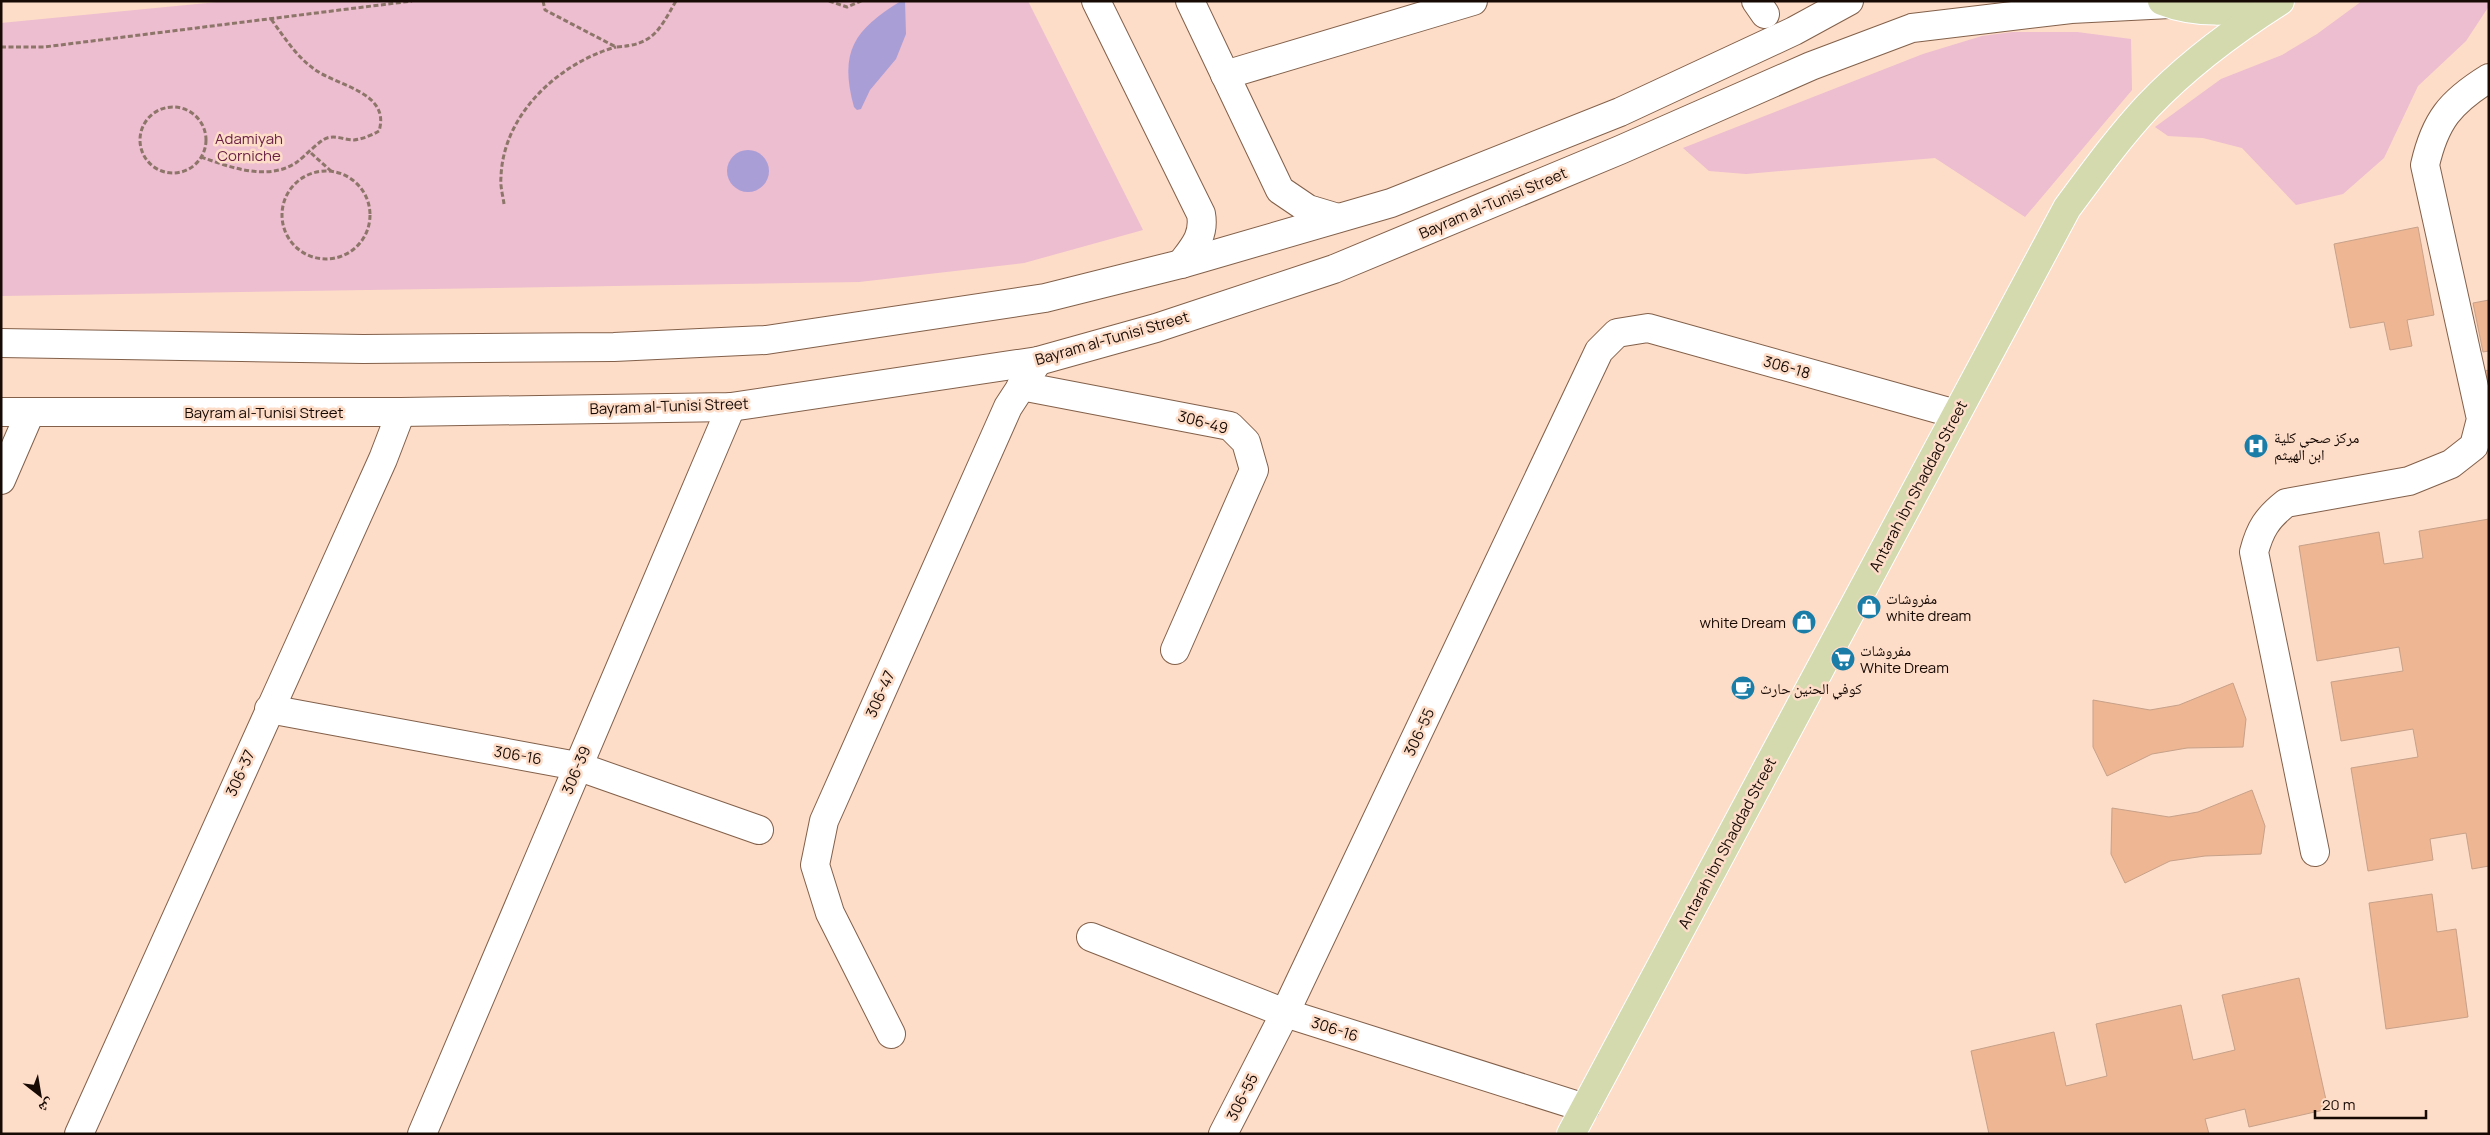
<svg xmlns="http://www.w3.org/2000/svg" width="2490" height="1135" viewBox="0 0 2490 1135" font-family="Manrope,'Noto Naskh Arabic',sans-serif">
<rect width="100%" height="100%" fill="#fddcc8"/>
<g fill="#edbdd0">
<polygon points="228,1 1028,1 1143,230 1024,263 859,282 1,296 1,23"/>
<polygon points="2362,1 2489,1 2489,6 2466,41 2418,86 2384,158 2343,194 2296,205 2242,148 2203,138 2168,136 2155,127 2221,79 2282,55 2317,34"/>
<polygon points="2013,32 2077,32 2131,39 2132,90 2025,217 1935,158 1746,174 1709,171 1683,148 1923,54 1982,36"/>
</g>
<g fill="#aa9ed7">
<path d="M901 1H905L906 34 896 59 870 90 861 109 857 110 854 107C839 51 854 30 901 1Z"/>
<circle cx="748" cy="171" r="21"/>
</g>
<g fill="#eeb692" stroke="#c7a189">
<polygon points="2418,227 2434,315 2407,320 2412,346 2390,350 2384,322 2350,328 2334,244"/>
<polygon points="2489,300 2489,351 2483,352 2473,303"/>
<polygon points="2489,370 2489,404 2481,372"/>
<polygon points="2489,519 2489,866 2472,869 2466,833 2430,839 2433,860 2368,871 2351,768 2418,757 2413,729 2341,741 2331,682 2403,671 2399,647 2317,661 2299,546 2379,532 2384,564 2423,558 2419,531"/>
<polygon points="2233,683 2246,719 2243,747 2187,748 2152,754 2107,776 2093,747 2093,700 2150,710 2179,705"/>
<polygon points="2252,790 2265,826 2261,854 2205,856 2170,861 2125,883 2111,854 2112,808 2169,817 2198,812"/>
<polygon points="2432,894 2437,932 2456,929 2468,1017 2386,1029 2369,903"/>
<polygon points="2299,978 2328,1109 2249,1127 2245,1109 2205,1119 2209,1134 1989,1134 1971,1051 2054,1032 2066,1086 2107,1076 2096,1024 2181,1005 2193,1060 2235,1050 2222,995"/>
</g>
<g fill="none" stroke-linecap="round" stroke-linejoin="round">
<defs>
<g id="minor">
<path d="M1096 1 1201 214C1205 236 1193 248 1181 264"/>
<polyline points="1190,1 1280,190 1308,209 1338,218"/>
<polyline points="1756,1 1765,14"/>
<polyline points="1225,75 1473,1"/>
<polyline points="1,343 363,349 614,347 766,340 1045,298 1181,264 1391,203 1620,112 1794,31 1849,1"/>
<polyline points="1021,386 1230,426 1246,442 1254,470 1175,650"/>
<polyline points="1,412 401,412 731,407 1038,361 1156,328 1334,269 1620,150 1811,66 1912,28 2071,9 2170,4"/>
<polyline points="1,480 30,413"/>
<polyline points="269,709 577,766 759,830"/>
<path d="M2315 852 2254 552C2260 529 2267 518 2286 503L2409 481 2451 464 2474 446 2481 419 2425 165C2435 121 2450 102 2489 78"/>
<polyline points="1091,937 1285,1013 1585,1108"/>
<polyline points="891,1034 830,913 815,865 824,821 1008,407 1038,361"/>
<polyline points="79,1134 383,459 401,412"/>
<polyline points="422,1134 731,407"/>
<polyline points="1223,1134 1285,1013 1599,351 1617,333 1648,328 1956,414"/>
</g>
<g id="major">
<path d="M2162 1C2195 14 2235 13 2269 3"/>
<path d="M1571 1134 2067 208C2093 173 2119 137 2148 106 2187 65 2233 31 2280 1"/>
</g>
</defs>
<use href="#minor" stroke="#82604a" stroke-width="30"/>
<use href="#major" stroke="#fff" stroke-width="30"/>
<g stroke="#8d7669" stroke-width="3" stroke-dasharray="5 2.5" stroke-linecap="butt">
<path d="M543 1 545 10 616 47C654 45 659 30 676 1"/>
<polyline points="829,1 847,7 861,1"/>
<polyline points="1,47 44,47 412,1"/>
<circle cx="173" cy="140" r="33"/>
<polyline points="311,153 331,171"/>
<path d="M201 157C230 167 268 182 297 162 305 156 320 140 327 138 336 135 345 140 354 140 363 139 372 135 379 131 391 92 337 86 314 69 296 56 284 37 271 19"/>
<circle cx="326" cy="215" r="44"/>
<path d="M504 204C503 196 500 186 501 177 503 114 559 63 616 47"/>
</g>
<use href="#minor" stroke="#fff" stroke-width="28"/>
<use href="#major" stroke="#d4d9ae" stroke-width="28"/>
</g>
<defs>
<symbol id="hospital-disc" viewBox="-11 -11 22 22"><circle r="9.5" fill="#1a7da8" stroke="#fddcc8"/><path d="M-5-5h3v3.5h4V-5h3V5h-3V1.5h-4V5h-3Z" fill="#fff"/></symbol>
<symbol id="shop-disc" viewBox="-11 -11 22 22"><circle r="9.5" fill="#1a7da8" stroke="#fddcc8"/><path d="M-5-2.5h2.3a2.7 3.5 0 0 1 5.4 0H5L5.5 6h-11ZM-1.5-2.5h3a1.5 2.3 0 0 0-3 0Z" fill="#fff"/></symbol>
<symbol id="supermarket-disc" viewBox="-11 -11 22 22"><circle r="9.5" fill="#1a7da8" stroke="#fddcc8"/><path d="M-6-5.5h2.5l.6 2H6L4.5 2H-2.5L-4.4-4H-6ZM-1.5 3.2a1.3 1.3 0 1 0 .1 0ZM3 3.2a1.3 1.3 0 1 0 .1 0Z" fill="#fff"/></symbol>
<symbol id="cafe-disc" viewBox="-11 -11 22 22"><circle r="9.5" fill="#1a7da8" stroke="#fddcc8"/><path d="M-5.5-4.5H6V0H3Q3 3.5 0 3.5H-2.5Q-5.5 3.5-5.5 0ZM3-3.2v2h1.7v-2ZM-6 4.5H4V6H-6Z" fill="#fff"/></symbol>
</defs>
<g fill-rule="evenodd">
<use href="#hospital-disc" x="2242" y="432" width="28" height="28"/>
<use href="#shop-disc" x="1855" y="593" width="28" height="28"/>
<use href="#shop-disc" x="1790" y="608" width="28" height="28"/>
<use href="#supermarket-disc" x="1829" y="645" width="28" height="28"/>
<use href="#cafe-disc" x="1729" y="674" width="28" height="28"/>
</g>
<g text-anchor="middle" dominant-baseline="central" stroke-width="5" stroke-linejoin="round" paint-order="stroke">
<g font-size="15" fill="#671e42" stroke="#fddcc8">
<text x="249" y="138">Adamiyah<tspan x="249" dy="17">Corniche</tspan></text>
</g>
<g font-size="15" fill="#170a04" stroke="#fddcc8">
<text transform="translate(1493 203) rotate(-23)">Bayram al-Tunisi Street</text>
<text transform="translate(1112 338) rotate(-16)">Bayram al-Tunisi Street</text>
<text transform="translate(1787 367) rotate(16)">306-18</text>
<text transform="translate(669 406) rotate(-2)">Bayram al-Tunisi Street</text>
<text x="264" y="412">Bayram al-Tunisi Street</text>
<text transform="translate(1203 422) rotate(15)">306-49</text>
<text transform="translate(1918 486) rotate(-62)">Antarah ibn Shaddad Street</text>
<text transform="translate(880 694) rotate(-66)">306-47</text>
<text transform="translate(1419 732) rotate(-65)">306-55</text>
<text transform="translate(518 755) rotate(10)">306-16</text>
<text transform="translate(576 770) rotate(-67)">306-39</text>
<text transform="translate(240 773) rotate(-66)">306-37</text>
<text transform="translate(1727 843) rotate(-62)">Antarah ibn Shaddad Street</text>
<text transform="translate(1335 1029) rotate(18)">306-16</text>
<text transform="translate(1242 1097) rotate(-63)">306-55</text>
</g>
<g font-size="15" fill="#170a04" stroke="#fddcc8" text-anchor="start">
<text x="2274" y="437">مركز صحي كلية<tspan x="2274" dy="17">ابن الهيثم</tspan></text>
<text x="1886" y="598">مفروشات<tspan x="1886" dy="17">white dream</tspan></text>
<text x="1786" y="622" text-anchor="end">white Dream</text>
<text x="1860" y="650">مفروشات<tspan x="1860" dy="17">White Dream</tspan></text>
<text x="1760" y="688">كوفي الحنين حارث</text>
</g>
</g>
<rect width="2490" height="1135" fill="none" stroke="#170a04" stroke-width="5"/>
<g transform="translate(40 1095) rotate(149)" stroke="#fddcc8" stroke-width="4" paint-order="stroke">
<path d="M0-4L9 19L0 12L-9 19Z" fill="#170a04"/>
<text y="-8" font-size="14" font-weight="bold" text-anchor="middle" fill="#170a04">ش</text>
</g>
<path d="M2315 1110v8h111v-8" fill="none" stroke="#170a04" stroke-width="2.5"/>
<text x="2322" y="1110" font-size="15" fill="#170a04" stroke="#fddcc8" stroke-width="4" paint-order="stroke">20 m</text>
</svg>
